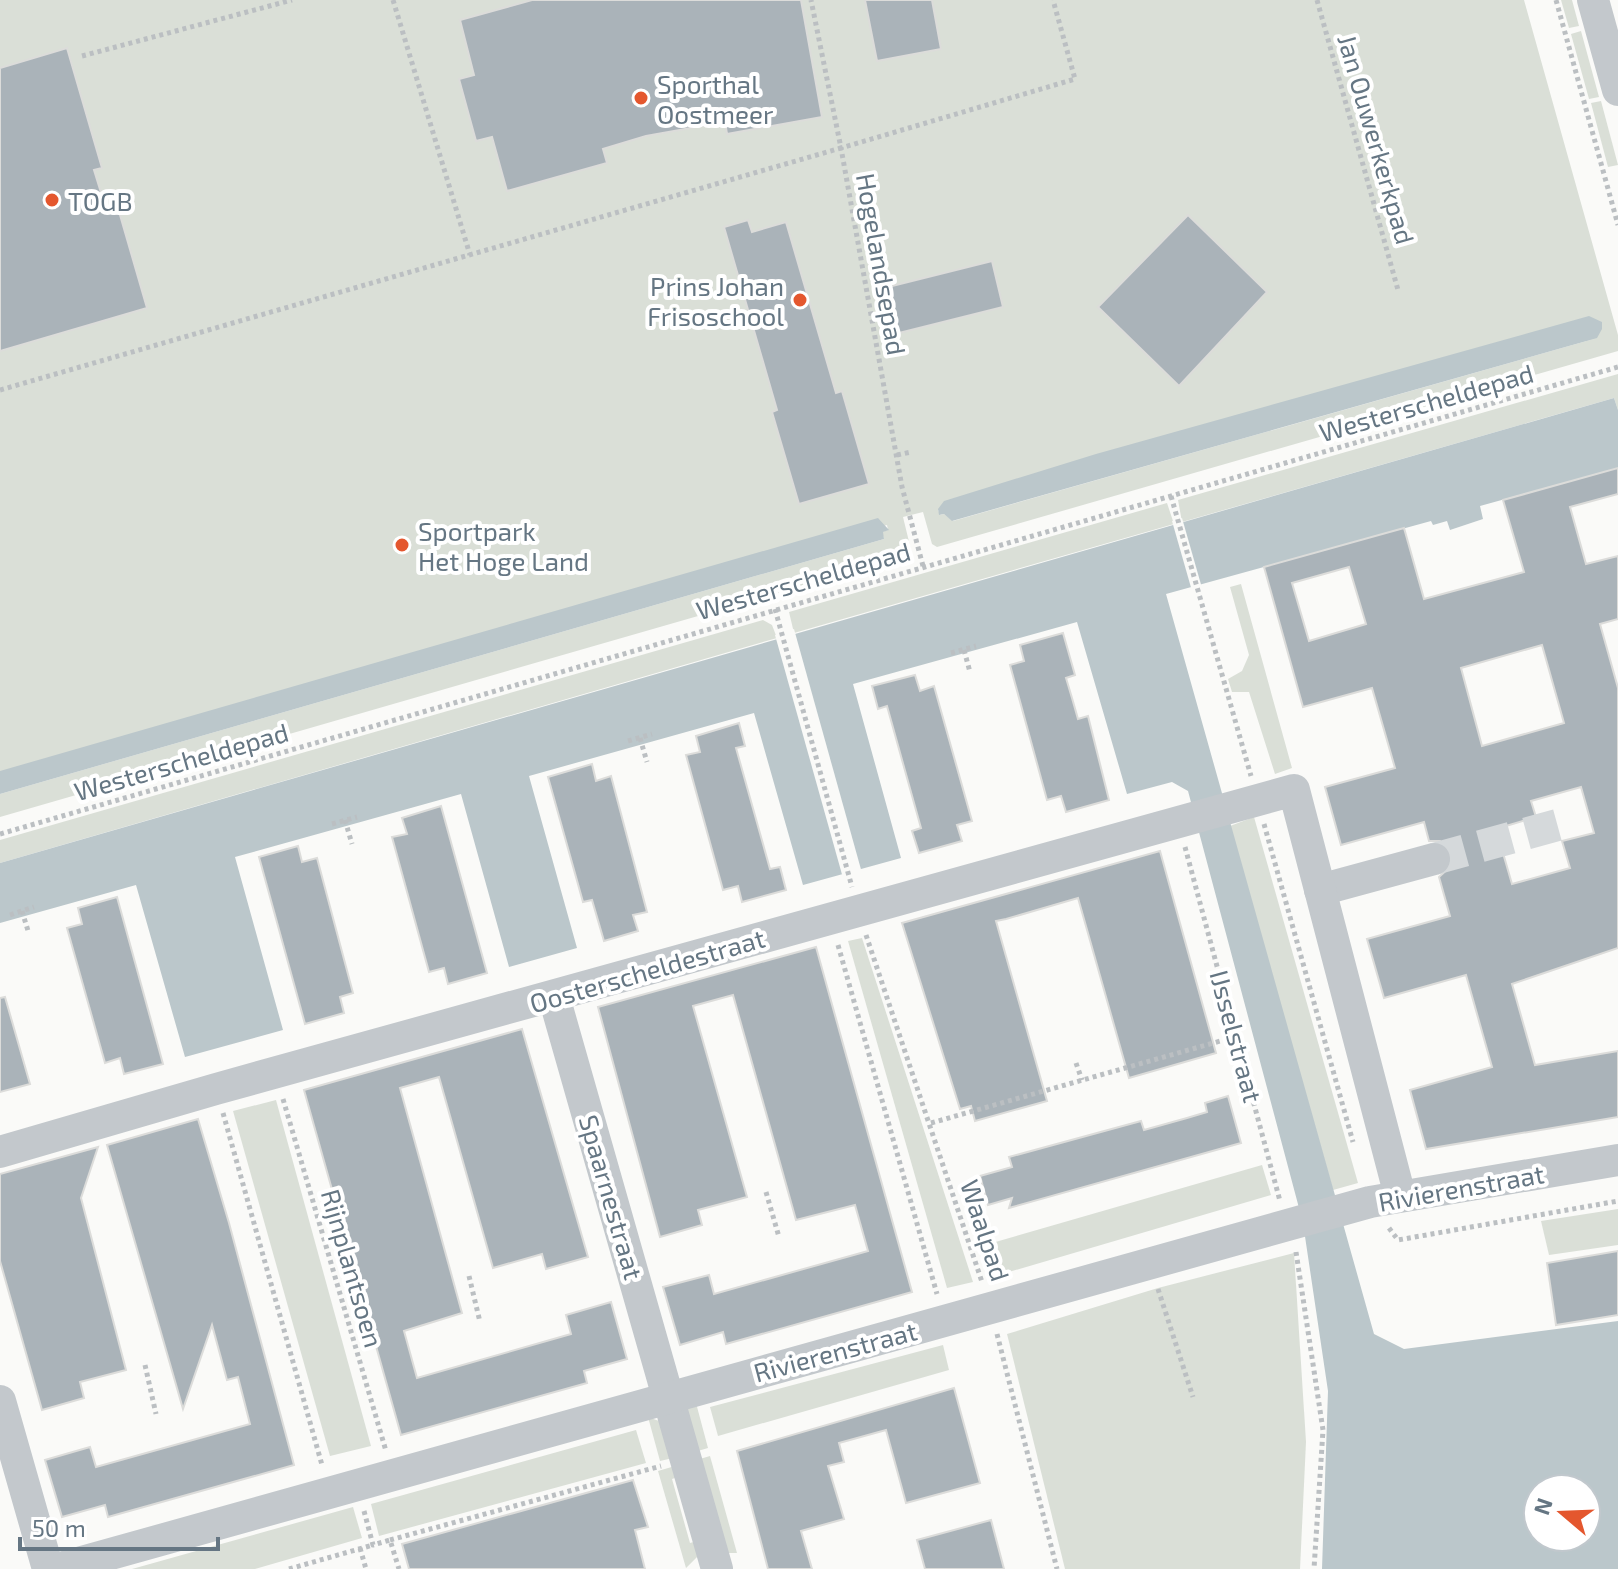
<svg xmlns="http://www.w3.org/2000/svg" width="1618" height="1569" viewBox="0 0 1618 1569" font-family="'Exo 2',sans-serif">
<rect width="100%" height="100%" fill="#fafaf8"/>
<g fill="#dadfd7" fill-rule="evenodd">
<path d="M0 0H1524L1618 335V351L937 547 932 544 923 512 903 517 912 554 850 572 848 569 833 573V577L279 737 278 733 263 738V741L0 817V794L884 539 882 532 888 530 887 525 0 776ZM1597 338 953 521 944 514 940 515 938 510 942 508Z"/>
<polygon points="1561,0 1572,0 1579,26 1569,28"/>
<polygon points="1581,31 1599,97 1589,99 1571,34"/>
<polygon points="1601,101 1618,165 1608,167 1591,103"/>
<polygon points="1618,374 1618,410 1614,398 1182,522 1178,500"/>
<polygon points="1167,503 1174,524 794,633 789,612"/>
<polygon points="1241,584 1292,768 1275,774 1249,692 1232,692 1228,679 1242,671 1249,655 1230,587"/>
<polygon points="763,620 772,625 777,638 0,863 0,840"/>
<polygon points="1254,817 1358,1183 1333,1190 1230,826"/>
<polygon points="862,938 973,1282 947,1288 848,941"/>
<polygon points="276,1100 371,1446 330,1456 233,1111"/>
<polygon points="1262,1165 1271,1195 1002,1274 992,1243"/>
<polygon points="1618,1209 1618,1245 1549,1255 1541,1221"/>
<polygon points="1294,1253 1306,1442 1300,1569 1065,1569 1007,1334 1158,1288"/>
<polygon points="943,1345 949,1370 718,1436 710,1407"/>
<polygon points="696,1403 708,1448 691,1453 685,1411"/>
<polygon points="648,1417 659,1421 673,1458 660,1461"/>
<polygon points="636,1430 646,1463 379,1536 371,1504"/>
<polygon points="710,1456 737,1553 725,1553 693,1461"/>
<polygon points="675,1466 678,1477 672,1479 690,1543 697,1541 698,1556 686,1568 658,1471"/>
<polygon points="353,1507 362,1538 255,1569 132,1569"/>
</g>
<g fill="#bbc7cb" fill-rule="evenodd">
<polygon points="1589,316 1602,322 1602,329 1597,338 952,521 944,514 939,515 938,509 944,501 1096,454"/>
<path d="M1614 398 1618 410V468L1480 506 1483 519 1450 530 1447 521 1433 525 1431 521 1166 594 1374 1334 1404 1349 1618 1321V1569H1322L1328 1391 1303 1223 1188 791 1172 782 1127 794 1077 622 853 684 901 858 803 885 754 713 529 776 577 948 509 967 461 794 235 857 283 1030 185 1057 136 885 0 923V863ZM1538 1489H1586V1537H1538Z"/>
<polygon points="878,518 889,530 883,532 884,539 0,794 0,771"/>
</g>
<g fill="#fafaf8">
<polygon points="1182,518 1202,588 1192,591 1172,521"/>
<polygon points="794,629 862,873 843,878 775,635"/>
</g>
<g fill="#aab3b9" stroke="#dcdcda" stroke-width="2" fill-rule="evenodd">
<polygon points="532,0 801,0 822,117 727,134 725,122 646,136 603,149 607,163 507,191 492,137 476,141 459,79 474,75 460,20"/>
<polygon points="865,0 932,0 941,49 877,61"/>
<polygon points="67,48 102,168 94,170 107,212 118,208 147,308 0,351 0,68"/>
<polygon points="1188,215 1267,292 1179,386 1098,307"/>
<polygon points="748,220 752,232 786,222 836,393 842,391 869,484 799,504 772,412 777,410 724,227"/>
<polygon points="992,261 1003,307 895,334 884,288"/>
<path d="M1618 468V494L1570 507 1586 564 1618 556V619L1600 624 1618 688V948L1512 984 1535 1065 1618 1051V1117L1426 1149 1410 1090 1492 1067 1466 975 1384 998 1367 939 1450 916 1439 877 1452 865V853L1440 841H1429L1424 822 1341 845 1325 787 1395 768 1372 688 1303 707 1264 567 1404 528 1424 599 1524 572 1503 500ZM1349 567 1366 624 1309 641 1292 583ZM1542 645 1564 723 1482 746 1461 668ZM1581 787 1594 833 1562 841 1570 868 1512 884 1496 829 1536 817 1531 801Z"/>
<polygon points="1063,633 1075,675 1066,678 1072,698 1078,719 1088,716 1109,800 1066,812 1061,796 1047,800 1010,665 1024,661 1020,645"/>
<polygon points="915,675 920,691 934,686 972,821 957,825 962,841 919,853 912,831 921,828 887,706 878,709 872,686"/>
<polygon points="739,723 745,746 736,748 770,869 780,867 786,890 742,902 738,886 723,890 686,755 700,752 696,736"/>
<polygon points="592,764 596,781 611,776 647,912 633,915 638,931 604,941 592,900 583,902 548,777"/>
<polygon points="441,806 487,973 448,984 444,968 429,972 392,837 407,834 402,818"/>
<polygon points="298,846 302,862 317,858 353,993 340,997 344,1013 305,1024 259,857"/>
<polygon points="1160,851 1216,1053 1129,1078 1078,898 1006,919 996,921 1047,1101 975,1121 971,1106 960,1109 902,923"/>
<polygon points="117,897 163,1064 124,1074 120,1058 105,1063 67,928 82,924 78,908"/>
<polygon points="816,947 912,1292 726,1344 723,1332 680,1345 663,1287 709,1275 714,1294 868,1251 855,1205 796,1220 733,995 693,1006 747,1197 698,1210 702,1225 660,1237 598,1007"/>
<polygon points="5,997 30,1084 0,1092 0,998"/>
<polygon points="522,1029 588,1257 546,1269 542,1254 493,1268 439,1077 400,1088 462,1313 404,1331 417,1378 571,1334 566,1315 611,1302 627,1359 584,1371 587,1383 401,1435 304,1090"/>
<polygon points="1228,1096 1241,1143 1009,1208 1012,1198 988,1205 980,1176 1012,1167 1009,1157 1141,1121 1144,1130 1187,1118 1207,1112 1205,1103"/>
<polygon points="198,1119 229,1223 294,1465 108,1517 105,1505 62,1517 45,1460 90,1447 96,1467 250,1424 238,1377 227,1380 212,1325 183,1409 107,1145"/>
<polygon points="98,1147 81,1198 126,1370 80,1382 84,1398 42,1410 0,1261 0,1174"/>
<polygon points="1618,1251 1618,1315 1556,1325 1547,1263"/>
<polygon points="954,1388 980,1483 906,1503 886,1430 839,1443 844,1462 828,1466 844,1519 801,1531 812,1569 768,1569 737,1451"/>
<polygon points="633,1480 648,1527 635,1530 645,1569 409,1569 402,1544"/>
<polygon points="991,1520 1004,1569 925,1569 917,1540"/>
</g>
<g fill="none" stroke-linecap="round" stroke-linejoin="round">
<polyline stroke="#d5d9db" stroke-width="32" stroke-dasharray="32 16" stroke-linecap="butt" points="1434,859 1572,821"/>
<g stroke="#bbbfc2" stroke-width="5" stroke-dasharray="4 4" stroke-linecap="butt">
<polyline points="393,0 470,255"/>
<polyline points="1317,0 1398,290"/>
<polyline points="1556,0 1618,225"/>
<polyline points="82,56 292,0"/>
<polyline points="0,390 841,148 811,0"/>
<polyline points="897,455 911,452"/>
<polyline points="1171,496 1251,776"/>
<polyline points="923,566 902,487 841,148 1075,79 1053,0"/>
<polyline points="775,609 852,887"/>
<polyline points="964,650 970,672"/>
<polyline points="951,653 976,646"/>
<polyline points="640,738 647,762"/>
<polyline points="628,741 652,734"/>
<polyline points="345,820 352,844"/>
<polyline points="332,824 357,817"/>
<polyline points="1264,824 1353,1142"/>
<polyline points="0,834 1618,367"/>
<polyline points="1185,847 1280,1201"/>
<polyline points="22,911 29,934"/>
<polyline points="10,915 34,907"/>
<polyline points="866,935 982,1282"/>
<polyline points="838,945 937,1294"/>
<polyline points="1076,1063 1082,1080"/>
<polyline points="283,1099 386,1451"/>
<polyline points="223,1113 322,1465"/>
<polyline points="931,1123 1238,1036"/>
<polyline points="766,1192 779,1237"/>
<polyline points="1389,1228 1398,1240 1618,1201"/>
<polyline points="1296,1252 1323,1430 1314,1569"/>
<polyline points="469,1276 480,1322"/>
<polyline points="1158,1289 1193,1397"/>
<polyline points="997,1334 1057,1569"/>
<polyline points="145,1365 156,1414"/>
<polyline points="364,1511 373,1545 390,1540 399,1569"/>
<polyline points="390,1540 661,1466"/>
<polyline points="360,1548 366,1569"/>
<polyline points="289,1569 373,1545"/>
</g>
<g stroke="#c3c8cc" stroke-width="32">
<polyline points="1593,0 1618,90"/>
<polyline points="1320,890 1434,859"/>
<polyline points="554,997 717,1569"/>
<polyline points="0,1152 216,1089 1294,790 1400,1196"/>
<polyline points="0,1401 48,1569"/>
<polyline points="57,1569 1370,1202 1618,1160"/>
</g>
</g>
<g fill="#e4572e" stroke="#fff" stroke-width="3">
<circle cx="641" cy="98" r="8"/>
<circle cx="52" cy="200" r="8"/>
<circle cx="800" cy="300" r="8"/>
<circle cx="402" cy="545" r="8"/>
</g>
<g text-anchor="middle" dominant-baseline="central" stroke-width="8" stroke-linejoin="round" paint-order="stroke">
<g font-size="26" fill="#657683" stroke="#fff" text-anchor="start">
<text x="657" y="83">Sporthal<tspan x="657" dy="30">Oostmeer</tspan></text>
<text x="68" y="200">TOGB</text>
<text x="784" y="285" text-anchor="end">Prins Johan<tspan x="784" dy="30">Frisoschool</tspan></text>
<text x="418" y="530">Sportpark<tspan x="418" dy="30">Het Hoge Land</tspan></text>
</g>
<g font-size="26" fill="#657683" stroke="#fff">
<text transform="translate(1377 139) rotate(74)">Jan Ouwerkerkpad</text>
<text transform="translate(882 264) rotate(80)">Hogelandsepad</text>
<text transform="translate(1426 402) rotate(-16)">Westerscheldepad</text>
<text transform="translate(803 580) rotate(-16)">Westerscheldepad</text>
<text transform="translate(181 761) rotate(-16)">Westerscheldepad</text>
<text transform="translate(647 970) rotate(-16)">Oosterscheldestraat</text>
<text transform="translate(1237 1036) rotate(75)">IJsselstraat</text>
<text transform="translate(1461 1187) rotate(-10)">Rivierenstraat</text>
<text transform="translate(612 1197) rotate(74)">Spaarnestraat</text>
<text transform="translate(986 1230) rotate(72)">Waalpad</text>
<text transform="translate(353 1268) rotate(74)">Rijnplantsoen</text>
<text transform="translate(835 1351) rotate(-15)">Rivierenstraat</text>
</g>
</g>
<g transform="translate(1562 1513) rotate(289)"><circle r="38" fill="#ffffff" stroke="#c1c8cd" stroke-width="2"/>
<path d="M0-6L14 30L0 20L-14 30Z" fill="#e4572e"/>
<text y="-12" font-size="22" font-weight="bold" text-anchor="middle" fill="#657683">N</text>
</g>
<path d="M20 1537v12h198v-12" fill="none" stroke="#657683" stroke-width="4"/>
<text x="32" y="1537" font-size="24" fill="#657683" stroke="#ffffff" stroke-width="6" paint-order="stroke">50 m</text>
</svg>
